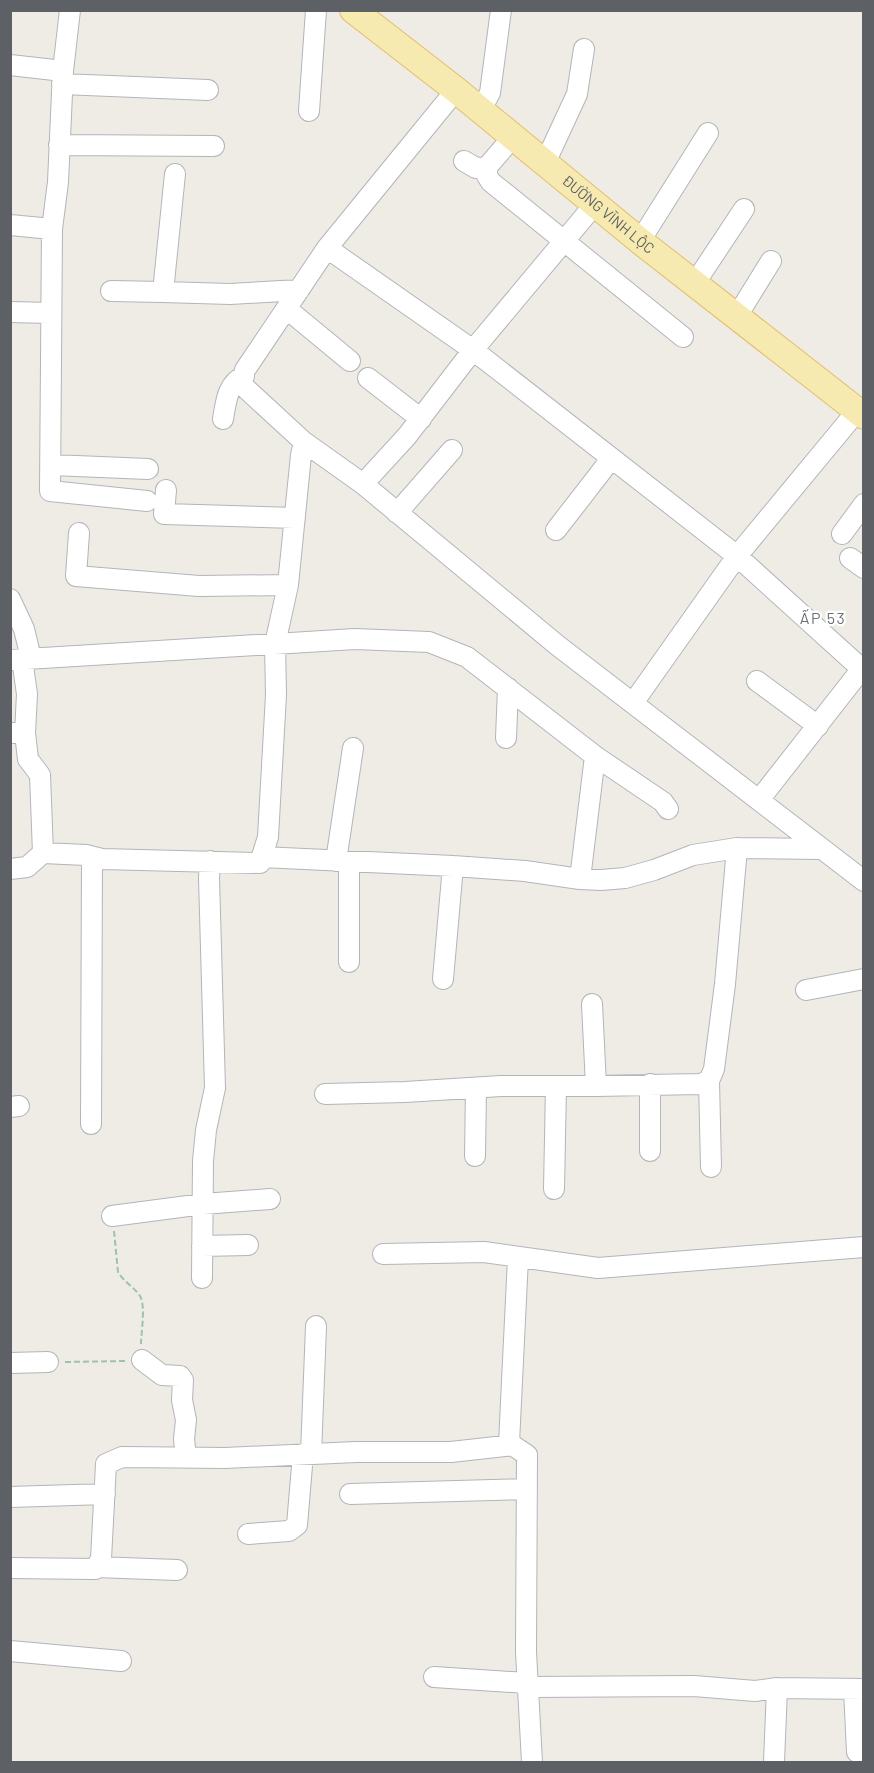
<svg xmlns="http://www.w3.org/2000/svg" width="874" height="1773" viewBox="0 0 874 1773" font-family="Barlow,sans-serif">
<rect width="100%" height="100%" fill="#eeece5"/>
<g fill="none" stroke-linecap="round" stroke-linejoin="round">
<g stroke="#b2b5b9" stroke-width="22">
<path id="minor" d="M70,10l-7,61 -5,111 -6,47 -2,262 97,10
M10,65l53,6
M62,84l146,6
M456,90l-129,158 -82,122 -4,14 63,58 59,42 194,161 307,236
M309,111l7,-101
M480,111l10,-18 11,-83
M59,145l155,1
M464,161l12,7 11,-1 25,-29
M545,163l32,-69 7,-45
M487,167v9l4,6 192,155
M175,174l-12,118 67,2 69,-4
M10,225l42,4
M640,241l68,-108
M327,248l146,102 264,206 127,115
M695,283l49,-74
M111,291l52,1
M287,309l63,52
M10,312l40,1
M737,316l34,-55
M368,378l53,41
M223,419c3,-17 4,-35 21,-43
M52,465l96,4
M363,484l44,-48 66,-86 122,-146
M166,490l-2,24 131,4
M397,513l55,-63
M556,530l55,-71
M79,533l-3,43 123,10 89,-1
M842,534l22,-30
M850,558l14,10
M10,599l14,30 7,29
M10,660l345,-21 74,3 38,15 128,99 68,46 5,7
M757,681l61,45
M633,703l104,-147 120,-145
M10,733h15l2,-39 -5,-35
M506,738l2,-50
M759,800l105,-134
M43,853l43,2 16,4 158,4 8,-26 8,-142 -1,-51 13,-59 13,-130 3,-13
M262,857l191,9 72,5 55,8 21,1 24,-2 29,-8 39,-15 44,-7 85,1
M336,861l17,-113
M10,869l17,-2 16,-14 -3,-78 -12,-16 -3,-26
M580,879l15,-123
M349,962v-100
M443,979l10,-113
M806,990l58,-11
M592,1004l4,82
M650,1084v67
M325,1094l80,-2 96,-6h95l104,-2 9,-3
M10,1107l9,-1
M91,1124l1,-266
M475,1156l1,-68
M711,1167l-2,-86 5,-12 11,-85 12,-136
M554,1189l2,-103
M112,1216l91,-12 67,-5
M202,1246l46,-1
M383,1254l101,-2 114,16 266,-21
M518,1258l-9,185 18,12 -1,197 6,110
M202,1278l1,-117 3,-31 9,-42 -6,-210 1,-17
M142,1360l20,15 18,1 3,4 -1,20 4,20 -2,19 2,19
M10,1363l38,-1
M311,1454l5,-128
M350,1494l177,-5
M10,1497l95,-3
M248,1534l41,-3 8,-6 6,-71
M96,1567l81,3
M10,1568l85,1 6,-10 5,-95 16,-7 103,1 131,-6h95l62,-7
M10,1651l111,10
M434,1677l93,6
M528,1687l166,-1 61,5 22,-3 87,1
M854,1689l3,63
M774,1762l3,-74"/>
</g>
<g stroke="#e3be69" stroke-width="28">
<g id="major">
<path id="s1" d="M353,10l103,80 184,151 224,175"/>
</g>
</g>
<path stroke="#9ec3a8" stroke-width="2" stroke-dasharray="6 3" stroke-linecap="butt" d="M114,1231l4,41c5,9 16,15 22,24 6,10 1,37 1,48
M65,1362l60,-1"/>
<use href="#minor" stroke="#fff" stroke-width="20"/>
<use href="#major" stroke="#f6eab1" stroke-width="26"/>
</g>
<g text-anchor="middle" stroke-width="4.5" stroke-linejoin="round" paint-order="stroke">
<g font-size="15" fill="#5d6064" stroke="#fff">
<text dy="5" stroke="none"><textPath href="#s1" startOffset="327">ĐƯỜNG VĨNH LỘC</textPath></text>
</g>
<g font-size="16" letter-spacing="1.5" fill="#6e7276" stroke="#fff">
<text x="823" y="624">ẤP 53</text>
</g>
</g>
<rect width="874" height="1773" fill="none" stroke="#5d6064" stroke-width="24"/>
</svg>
